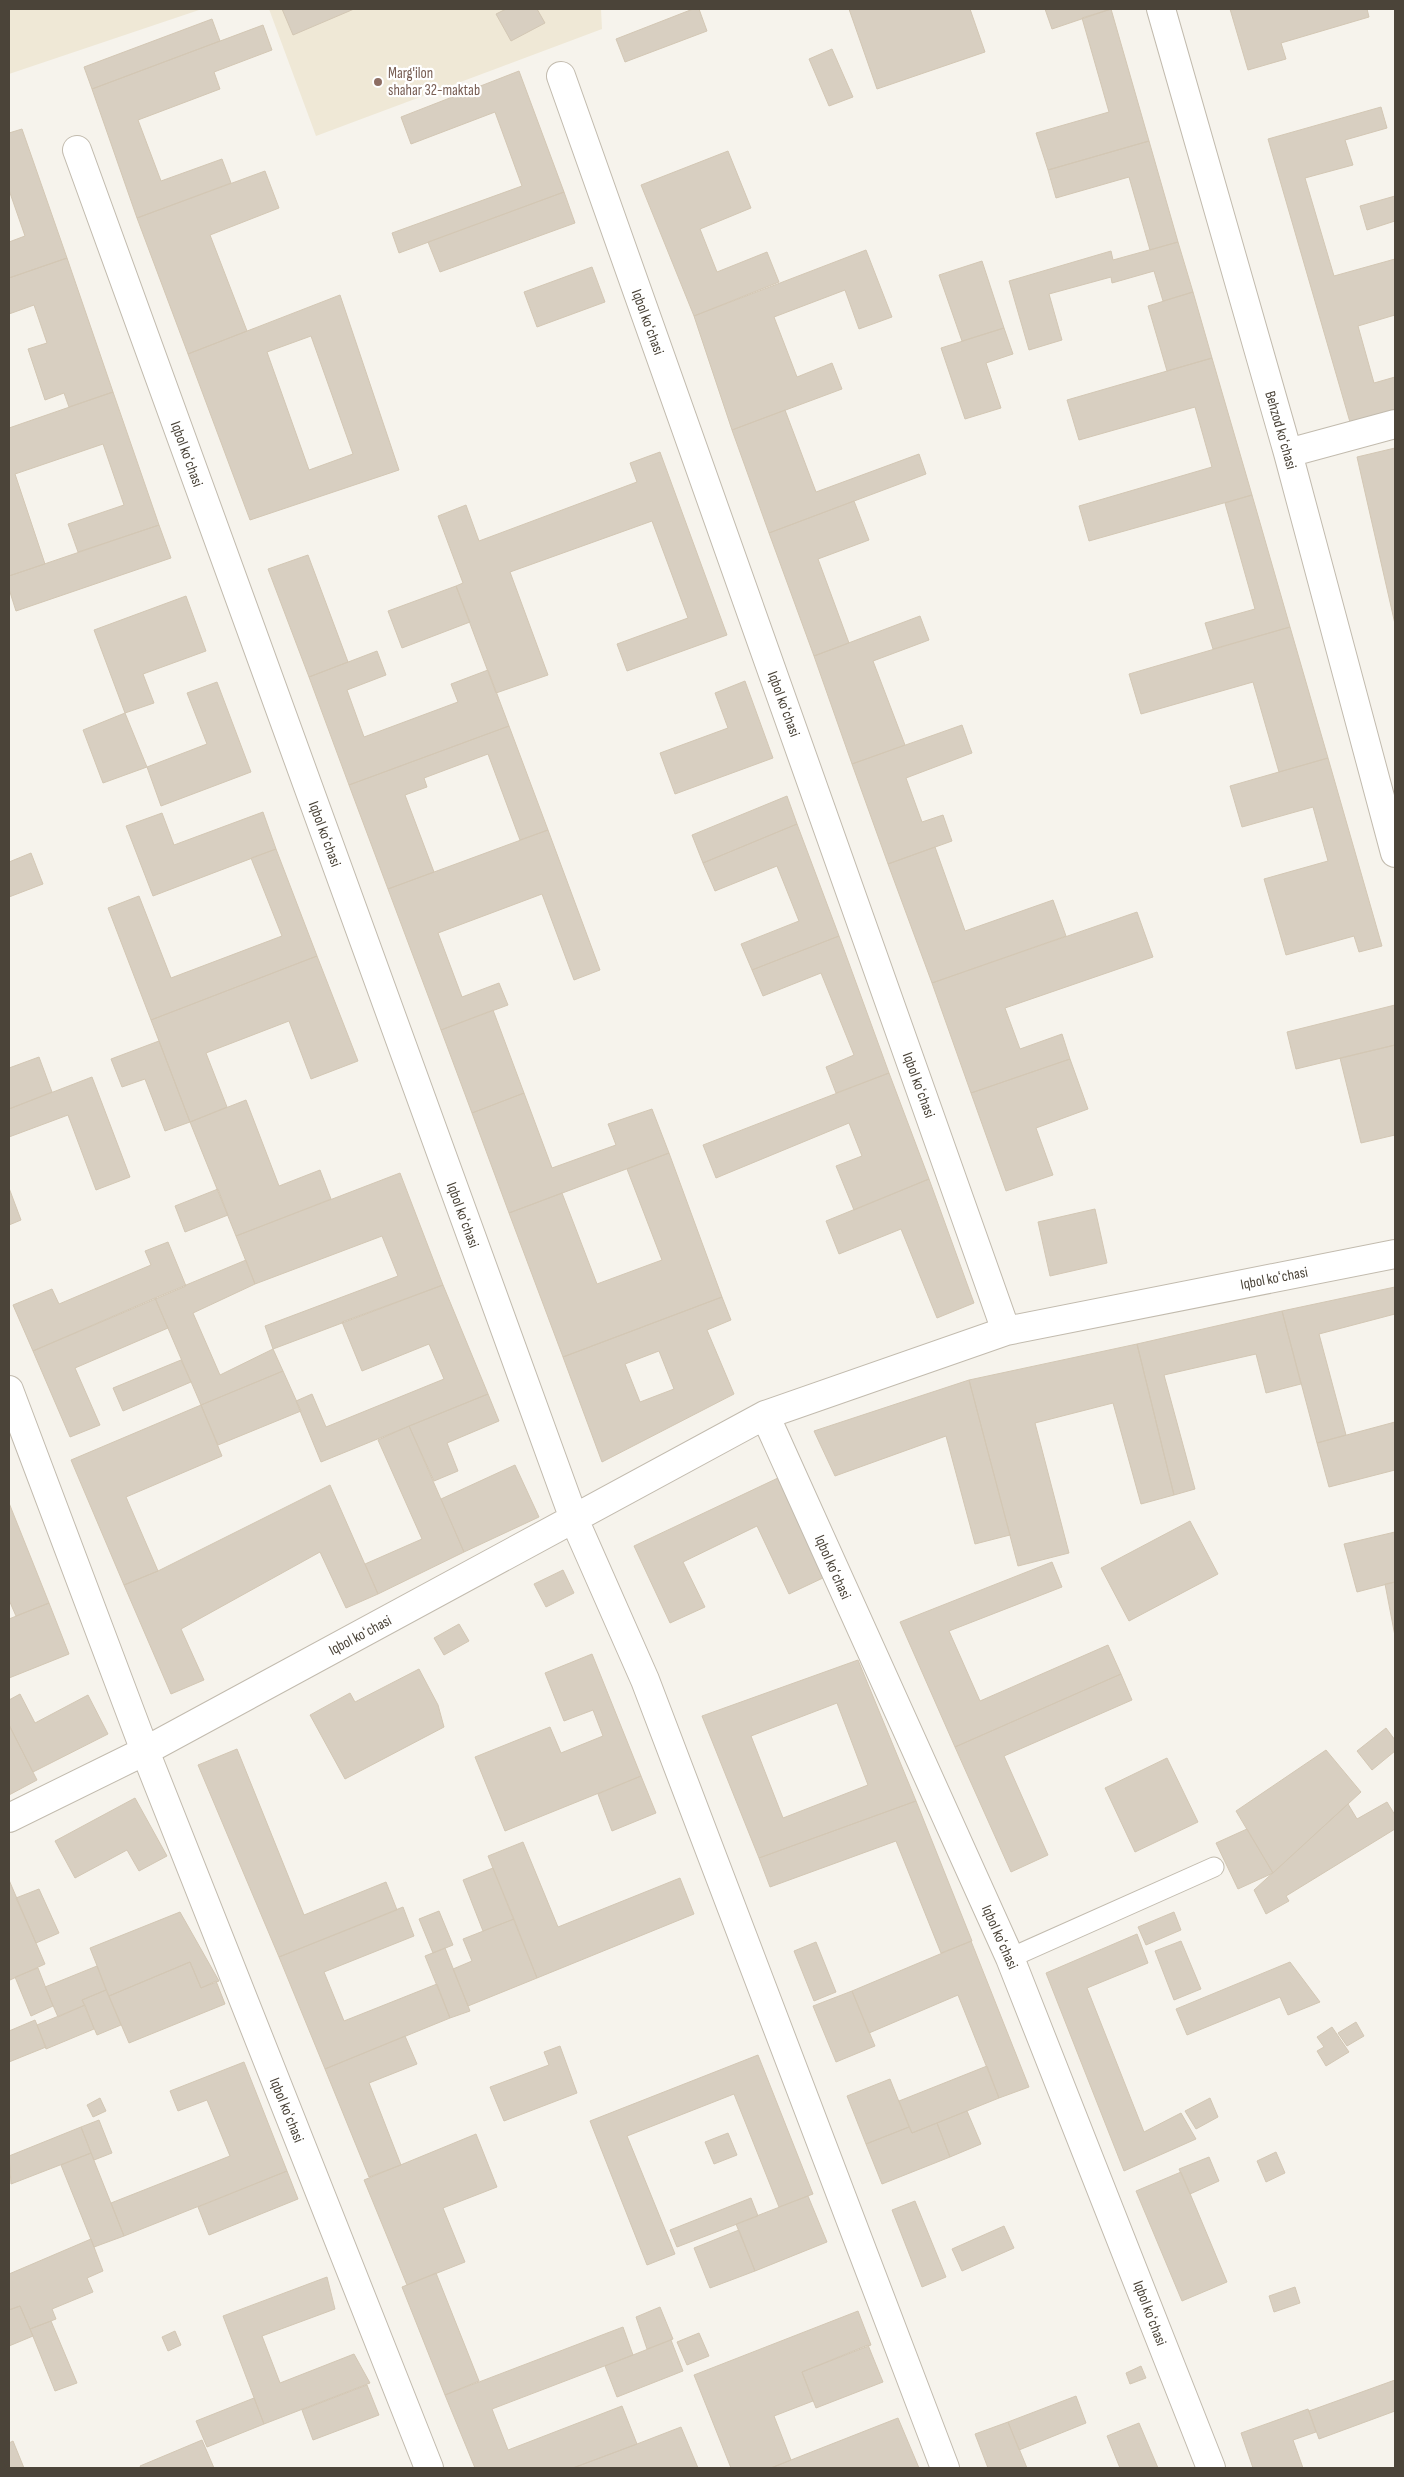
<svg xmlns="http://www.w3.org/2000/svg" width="1404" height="2477" viewBox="0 0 1404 2477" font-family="'Sofia Sans Condensed',sans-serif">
<rect width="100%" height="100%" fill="#f6f3ec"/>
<path fill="#efe8d6" d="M9,9h193l-193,65z
M269,9h332l1,20 -286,107z"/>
<path fill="#d8cfc1" stroke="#d3c7b4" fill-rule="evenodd" d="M282,9h72l-61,26z
M506,9h31l8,14 -34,18 -15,-27z
M693,9h6l8,22 -82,31 -9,-23z
M849,9h121l15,43 -108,37z
M1045,9h66l-59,20z
M1111,9l38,132 -101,29 -12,-37 73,-21 -27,-94z
M1230,9h137l2,8 -88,26 5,16 -38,11z
M212,19l8,22 -128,48 -8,-22z
M263,25l9,25 -58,22 6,17 -82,31 23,61 61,-22 9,24 -94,35 -45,-129z
M832,49l21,48 -24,9 -20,-47z
M519,71l45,121 -165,61 -7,-20 130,-47 -27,-74 -84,32 -10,-27z
M1381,107l6,21 -42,12 8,25 -48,13 29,98 61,-17v56l-37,11 16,57 21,-6v32l-45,13 -82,-283z
M22,129l45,129 -58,20v-36l16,-6 -16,-46v-57z
M1149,141l29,101 -28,8 -21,-73 -73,21 -8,-28z
M728,151l23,57 -51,21 17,43 50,-20 12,30 -85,34 -53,-131z
M265,171l14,37 -69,27 37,96 -59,23 -51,-136z
M564,192l11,31 -135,49 -12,-30z
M1395,196v25l-28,9 -7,-24z
M1178,242l15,50 -30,9 -9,-30 -42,12 -1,-6 -62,17 13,46 -33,10 -20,-69 102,-30 2,9z
M866,250l26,67 -33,12 -14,-39 -71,27 23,60 35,-14 10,26 -110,41 -38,-114z
M67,258l46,134 -44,15 -5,-14 -19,7 -17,-51 19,-6 -13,-38 -25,9v-36z
M982,261l22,67 -42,13 -23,-66z
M592,267l13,35 -68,25 -13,-35z
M1193,292l19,66 -45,13 -19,-65z
M340,295l59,175 -149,50 -62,-166zM311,336l42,118 -44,16 -42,-118z
M1004,328l9,26 -27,9 15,45 -36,11 -24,-71z
M1212,358l40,137 -163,46 -10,-35 133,-39 -17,-60 -116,33 -12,-40z
M113,392l46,133 -81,27 -10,-28 56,-19 -21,-61 -88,30 30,90 -36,12v-148z
M785,410l31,82 103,-38 7,20 -157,59 -37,-103z
M1395,448v176l-38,-167z
M660,452l67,183 -100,36 -10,-27 71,-26 -36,-97 -142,51 38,103 -52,18 -40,-107 7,-3 -25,-67 28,-11 13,36 158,-59 -7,-19z
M1252,495l38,132 -77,22 -8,-26 50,-14 -30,-106z
M854,501l15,39 -51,19 31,84 -35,13 -45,-123z
M159,525l12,33 -155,53 -7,-22v-13z
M308,555l40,107 -39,15 -41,-108z
M456,586l14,36 -68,26 -14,-37z
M186,596l20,55 -63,23 11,29 -29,10 -31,-83z
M920,616l9,24 -56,21 32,84 -53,19 -38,-108z
M1290,627l38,131 -49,14 -26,-90 -112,32 -12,-40z
M377,651l9,24 -39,15 17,47 94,-35 -7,-18 37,-14 21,56 -160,59 -40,-108z
M745,681l28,77 -98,36 -15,-41 68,-25 -13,-35z
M217,682l34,90 -90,34 -14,-39 60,-23 -20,-51z
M125,713l22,54 -44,16 -20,-53z
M962,725l10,28 -66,25 16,44 21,-7 9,26 -64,23 -36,-100z
M509,726l39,104 -28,10 -32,-86 -64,24 3,9 -22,8 29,77 -46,17 -39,-104z
M1328,758l54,188 -23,6 -5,-16 -68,19 -22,-76 64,-18 -15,-54 -71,20 -12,-41z
M787,796l10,28 -94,39 -11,-28z
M263,812l13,37 -123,47 -27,-70 36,-13 12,32z
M797,824l42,112 -87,34 -11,-26 58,-23 -22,-55 -62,25 -12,-28z
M548,830l52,140 -26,10 -32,-86 -104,39 24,64 37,-14 9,22 -67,25 -53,-141z
M935,847l30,84 88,-31 13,36 -134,47 -44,-119z
M276,849l41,107 -166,64 -43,-112 31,-12 32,82 111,-42 -31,-78z
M31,853l12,31 -34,13v-35z
M1137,912l16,45 -148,51 15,41 42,-15 8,25 -99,34 -39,-110z
M839,936l50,137 -53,20 -10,-26 28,-12 -33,-82 -58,23 -11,-26z
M317,956l41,105 -47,18 -22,-58 -83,32 21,54 -37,15 -39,-102z
M1395,1005v40l-99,24 -9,-37z
M493,1010l31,83 -52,20 -31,-83z
M159,1041l31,81 -25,9 -20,-52 -23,8 -11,-28z
M1395,1045v90l-34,8 -21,-85z
M39,1057l13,35 -43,17v-41z
M1070,1059l18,50 -52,19 17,47 -47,16 -35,-98z
M889,1073l40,106 -75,31 -18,-44 26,-10 -13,-33 -133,55 -13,-33z
M92,1077l38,100 -34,13 -28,-75 -59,22v-28z
M524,1093l28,75 64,-23 -8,-21 44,-15 17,44 -160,60 -37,-100z
M246,1100l33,86 41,-16 11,29 -95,37 -46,-114z
M669,1153l53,144 -159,60 -54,-144 53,-20 35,91 65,-24 -35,-91z
M400,1173l43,112 -170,64 -8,-23 133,-50 -16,-40 -127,48 -19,-48z
M929,1179l45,124 -37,15 -36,-89 -62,25 -13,-33z
M9,1188l12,32 -12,5z
M218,1189l10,26 -43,17 -10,-26z
M1095,1209l12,54 -57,13 -12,-54z
M168,1242l18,44 -153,65 -20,-46 39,-16 7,15 92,-39 -6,-14z
M246,1260l9,24 -62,29 27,62 53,-26 10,22 -82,34 -46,-107z
M443,1285l45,109 -167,68 -25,-61 16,-7 14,33 118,-48 -15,-35 -67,27 -20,-49z
M1395,1287v27l-76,20 27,101 -29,8 -35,-132z
M722,1297l9,23 -24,10 27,64 -132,68 -39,-105zM659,1351l15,38 -34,13 -15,-38z
M155,1298l13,30 -93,40 25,57 -30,12 -37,-86z
M1282,1311l19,73 -35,9 -10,-39 -92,21 31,114 -21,6 -37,-151z
M1137,1344l37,151 -33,9 -28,-101 -78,20 34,130 -51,13 -49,-186z
M181,1360l10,22 -68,29 -10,-23z
M283,1371l18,40 -83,34 -17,-40z
M969,1380l41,155 -35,9 -29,-108 -111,40 -21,-45z
M488,1394l11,27 -52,22 11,28 -24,10 -25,-55z
M201,1405l21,51 -96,41 32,74 -34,14 -53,-125z
M1395,1422v48l-66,17 -12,-44z
M409,1426l55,126 -86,42 -13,-30 57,-25 -44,-99z
M515,1465l24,52 -75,35 -23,-53z
M778,1478l47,99 -36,17 -32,-68 -74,36 22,45 -35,16 -36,-77z
M330,1485l48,109 -32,14 -26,-56 -139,77 23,51 -33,14 -47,-109 34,-14z
M9,1503l40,100 -33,13 -7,-16z
M1190,1521l28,53 -89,47 -28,-53z
M1395,1532v50l-38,10 -13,-48z
M1052,1562l10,25 -113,44 31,70 128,-56 13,29 -166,73 -55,-125z
M563,1570l11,23 -28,14 -12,-23z
M1395,1582v54l-10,-52z
M49,1603l20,51 -60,24v-59z
M459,1624l10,17 -25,14 -10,-17z
M592,1654l49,122 -136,55 -30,-74 75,-30 11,26 42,-17 -10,-26 -29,11 -19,-48z
M858,1660l58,141 -157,57 -57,-142zM837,1703l31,82 -85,33 -32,-82z
M419,1669l19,36 6,22 -99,52 -35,-64 40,-22 5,9z
M1121,1674l11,26 -128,56 44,99 -37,17 -56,-125z
M20,1694l15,29 53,-28 20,39 -75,38 -24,-47v-25z
M9,1725l28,55 -28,15z
M1386,1728l9,12v11l-23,19 -15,-19z
M237,1749l67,166 82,-33 11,28 -118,47 -81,-192z
M1326,1750l35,42 -88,81 -37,-62z
M1167,1758l31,64 -63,30 -30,-64z
M641,1776l15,37 -44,18 -14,-37z
M135,1798l32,58 -28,15 -12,-21 -52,28 -20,-37z
M916,1801l56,140 -31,12 -45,-112 -126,46 -11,-29z
M1387,1802l8,13v14l-109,67 3,5 -23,13 -12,-24 94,-86 9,15z
M1247,1829l26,44 -35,16 -22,-46z
M523,1842l35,85 122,-49 14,36 -157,64 -49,-122z
M493,1868l21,51 -31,12 -20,-51z
M9,1880l36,84 -35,16 -1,-4z
M39,1889l20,44 -23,10 -20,-45z
M403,1907l11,29 -90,36 20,49 93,-37 13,34 -125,51 -46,-112z
M439,1911l14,34 -20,8 -14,-34z
M180,1912l39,69 -18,7 -11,-26 -81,34 -19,-48z
M1174,1912l7,18 -35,15 -8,-18z
M514,1919l23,59 -69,28 -15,-37 19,-8 -9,-22z
M1137,1934l11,29 -61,25 57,144 37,-19 15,26 -72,32 -78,-198z
M971,1941l58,146 -30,11 -41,-103 -89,38 -17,-42z
M1181,1941l20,48 -27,11 -19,-49z
M816,1942l20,50 -22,9 -20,-50z
M445,1948l25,63 -20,7 -25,-62z
M190,1962l11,26 15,-7 9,23 -96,39 -20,-47z
M1290,1962l30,40 -32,13 -8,-18 -93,38 -11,-26z
M97,1966l9,24 -24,10 3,5 -27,12 -13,-30z
M38,1968l15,38 -22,10 -16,-39z
M106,1990l15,35 -24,10 -15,-35z
M852,1991l23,55 -39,16 -23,-56z
M85,2005l9,24 -48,20 -9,-24z
M35,2020l11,27 -37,15v-31z
M1356,2022l8,14 -17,10 -9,-13z
M1332,2027l17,25 -23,14 -9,-15 7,-4 -7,-10z
M405,2036l12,28 -48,19 32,82 -32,12 -44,-108z
M560,2046l17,47 -73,28 -14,-34 59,-22 -5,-13z
M758,2055l55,139 -34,13 -45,-113 -107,42 48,118 -28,11 -57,-144z
M244,2062l43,109 -163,65 -13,-33 119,-47 -23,-56 -29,11 -8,-20z
M987,2066l12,32 -87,35 -13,-32z
M890,2079l19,48 -43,17 -19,-48z
M100,2098l6,13 -13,6 -6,-12z
M1210,2098l8,19 -22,12 -11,-18z
M967,2111l14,33 -31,13 -13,-34z
M99,2120l13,33 -18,7 -13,-33z
M937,2123l13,34 -68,27 -16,-40 43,-17 3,6z
M81,2127l10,26 -80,31 -2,-28z
M728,2133l9,22 -23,9 -9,-22z
M476,2134l21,53 -54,21 22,54 -58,23 -43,-105z
M1276,2152l9,21 -19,9 -9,-21z
M91,2153l33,83 -30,11 -33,-82z
M1209,2157l10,24 -29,13 -11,-25z
M287,2171l11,28 -89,36 -11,-28z
M1181,2172l46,110 -45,19 -46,-110z
M808,2196l19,46 -72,29 -19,-47z
M751,2198l7,18 -81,31 -7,-17z
M915,2201l31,76 -24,10 -30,-77z
M1004,2226l10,22 -52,23 -10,-22z
M739,2230l16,41 -45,17 -16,-40z
M91,2239l12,32 -16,7 6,14 -41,17 4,10 -26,10 -10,-23 -11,4v-36z
M436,2273l43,108 -34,14 -43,-108z
M327,2277l8,32 -73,27 18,47 74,-29 16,29 -106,41 -41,-108z
M1295,2287l5,16 -26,9 -5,-16z
M20,2306l13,30 -24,10v-36z
M660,2307l13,32 -26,10 -11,-32z
M858,2311l13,34 -69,27 11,29 -39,15 17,44 -20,8h-40l-37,-93z
M51,2321l26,62 -22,8 -25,-62z
M623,2327l10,28 -141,54 16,41 114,-44 15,38 -64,24h-98l-30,-73z
M175,2331l6,14 -13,6 -6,-14z
M699,2333l10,23 -22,9 -10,-23z
M671,2340l12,31 -66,26 -12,-31z
M868,2345l15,37 -67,26 -14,-36z
M1141,2366l5,12 -16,6 -4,-11z
M1395,2380v31l-76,28 -10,-28z
M367,2385l12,30 -66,25 -11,-30z
M1076,2396l10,27 -67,27 -11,-28z
M254,2398l10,26 -57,23 -11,-26z
M1308,2409l8,23 -23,8 10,28h-50l-12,-35z
M898,2418l21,50h-148l20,-8z
M1008,2422l19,46h-39l-13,-34z
M1139,2423l19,45h-38l-13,-32z
M681,2427l17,41h-125l64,-24z
M202,2440l12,28h-73l-1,-2z
M13,2441l11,27h-15v-25z"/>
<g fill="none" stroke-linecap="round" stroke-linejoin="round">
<g stroke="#c2bbae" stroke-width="21">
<path id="service" d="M1010,1958l204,-91"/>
</g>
<g stroke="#c2bbae" stroke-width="30">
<path id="minor" d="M1161,9l127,444 107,400
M561,76l445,1255
M77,150l497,1369 71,161 300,788
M1288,453l107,-29
M9,1390l136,361 284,717
M765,1415l245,543 201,510
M9,1818l136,-67 620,-336 241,-84 389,-77"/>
</g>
<use href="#service" stroke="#fff" stroke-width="19"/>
<use href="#minor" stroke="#fff" stroke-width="28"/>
</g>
<circle fill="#8d6e63" stroke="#fff" stroke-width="2" cx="378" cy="82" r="5"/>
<g text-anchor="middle" stroke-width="4.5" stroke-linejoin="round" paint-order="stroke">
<g font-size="15" fill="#785e54" stroke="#fff" text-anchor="start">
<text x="388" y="78">Marg'ilon<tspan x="388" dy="17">shahar 32-maktab</tspan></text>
</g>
<g font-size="15" fill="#4b4439" stroke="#fff">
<text transform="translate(648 322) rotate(70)" y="5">Iqbol koʻchasi</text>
<text transform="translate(1281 430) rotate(74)" y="5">Behzod koʻchasi</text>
<text transform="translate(187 454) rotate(70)" y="5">Iqbol koʻchasi</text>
<text transform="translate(784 704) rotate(70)" y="5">Iqbol koʻchasi</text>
<text transform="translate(325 834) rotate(70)" y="5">Iqbol koʻchasi</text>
<text transform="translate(919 1085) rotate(70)" y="5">Iqbol koʻchasi</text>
<text transform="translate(463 1215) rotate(70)" y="5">Iqbol koʻchasi</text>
<text transform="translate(1274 1278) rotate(-11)" y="5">Iqbol koʻchasi</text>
<text transform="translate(833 1567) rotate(66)" y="5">Iqbol koʻchasi</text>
<text transform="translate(360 1635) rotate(-28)" y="5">Iqbol koʻchasi</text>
<text transform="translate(1000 1937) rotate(66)" y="5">Iqbol koʻchasi</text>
<text transform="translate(287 2110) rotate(68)" y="5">Iqbol koʻchasi</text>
<text transform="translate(1150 2313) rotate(69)" y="5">Iqbol koʻchasi</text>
</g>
</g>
<rect width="1404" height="2477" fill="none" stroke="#4b4439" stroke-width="20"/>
</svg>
